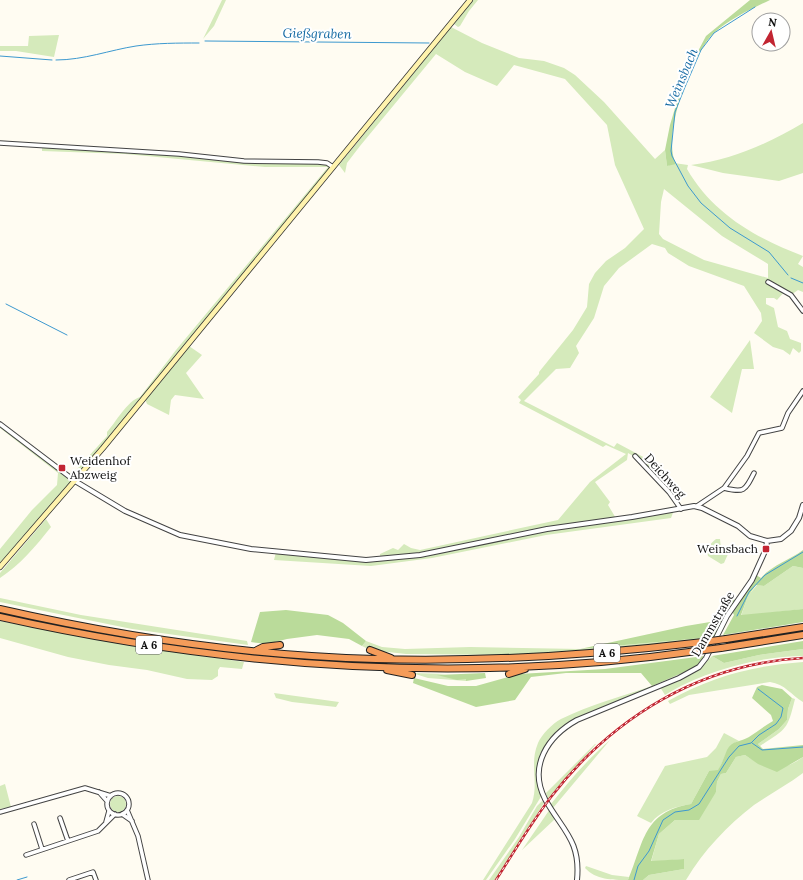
<svg xmlns="http://www.w3.org/2000/svg" width="803" height="880" viewBox="0 0 803 880" font-family="Lora,serif">
<rect width="100%" height="100%" fill="#fffcf2"/>
<path fill="#d5eabb" fill-rule="evenodd" d="M222,0h4l-12,26 -11,13z
M473,0h5l-9,11 -9,15 -2,1 -4,-3z
M451,27l31,16 37,15 25,3 20,7 11,7 29,27 51,57 10,-9 2,16 7,-3 14,2 -1,4c26,45 69,69 116,87l-5,8 5,3v25l-5,-2 -7,5 -6,-4 -8,9 -3,-2h-8v6l8,4 4,19 9,4 3,8 11,4v8l-2,2 -6,-5 -3,7 -7,-5 -10,-3 -19,-14 8,-12 -1,-8 -17,-27 -55,-20 -21,-13 -3,-5 -13,-4 -33,24 -15,18 -10,32 -18,28 3,7 -9,15 -14,1 -32,32 90,46 3,-4 30,16 9,15 5,-4 1,2 -7,6 -20,-21 -7,-4 -1,7 -32,22 15,20 -2,3 9,15 57,-10 -3,8 -125,17 -114,23 -61,8 -97,-6 2,-8 104,7v-5l13,-6 5,2 6,-6 7,4 9,2 138,-30 32,-38 36,-28 -20,-9 -3,2 -84,-44 2,-3 -3,-3 21,-23v-2l34,-42 14,-23 2,-23 6,-11 11,-12 19,-13 19,-19 -29,-64 -8,-40 -42,-46 -51,-14 -17,21 -32,-14 -29,-18 -76,92 -13,17 -2,10 -6,-8zM664,189l58,47 46,28v14l-64,-18 -41,-21 -4,-5 2,-32z
M59,35l-5,22 -38,-6h-16v-5h28l1,-10z
M803,123v50l-24,8 -56,-8 -32,-8c41,-5 78,-22 112,-42z
M42,146l68,3 134,12 83,2 6,4 -230,281 -103,116v-15l32,-39 25,-25 1,-12 -58,-45v-4l70,53 37,-41v-4c9,-10 20,-31 33,-35l36,-47 152,-183h-63l-140,-13 -83,-3z
M750,340l4,29h-12l-10,44 -22,-16z
M189,346l13,9 -16,18 18,26 -29,-4 -4,5 -2,15 -22,-11 -2,-5z
M46,519l5,8c-15,19 -31,38 -51,51v-5z
M716,539h4l1,10 7,5 -4,9 -3,1 -13,-8c-2,-8 2,-12 8,-17z
M793,566l10,2v41l-62,7 7,-20 9,-11 7,1z
M0,598l81,17 166,26 1,4 -116,-16 -132,-27z
M0,621l110,21 134,20 -2,7 -22,-2 -2,3v6l-6,4 -25,-1 -40,-9 -38,-5 -41,-8 -68,-19z
M714,637l-15,3 -121,12 -62,3 -110,-1 -36,-4 -8,-4 4,-5 16,6 23,2 65,-2 111,2z
M803,649v7c-44,0 -101,16 -138,39l-5,-8c22,-6 38,-14 52,-31l12,7 35,-8z
M803,662v40c-12,-7 -18,-18 -33,-20l-81,13 -19,9 -2,-3c45,-25 84,-35 135,-39z
M412,673l33,1 -7,1 28,4v2l-38,-3z
M652,686l1,1 -75,30 -15,9 -14,13 -9,19 2,37 -27,44 -29,41h-3l49,-77c7,-21 -3,-39 6,-60 4,-9 14,-19 23,-24 29,-14 61,-23 91,-33z
M274,693l65,9 -3,5 -44,-5 -16,-4z
M792,698l3,1c-8,32 -8,29 -35,47l-2,-2 21,-15 8,-9 1,-11z
M724,733l15,8c-12,3 -15,20 -21,30h-9l-18,33c-14,2 -31,7 -40,19l-14,-7 28,-50 42,-9 9,-9z
M610,740l-57,68 -2,-4c18,-23 37,-45 59,-64z
M595,744h1l-48,55 -2,-6z
M745,755c22,15 36,18 58,2v16c-16,12 -33,21 -49,32 -27,21 -50,45 -68,75h-43l6,-5 35,-6 -1,-10 -32,3 8,-28 16,-14 41,-28 1,-10 4,-8 5,-1 10,-16z
M5,784l6,23 -11,2v-23z
M110 804a8 8 0 1 1 16 0a8 8 0 1 1-16 0Z
M542,801l2,2 -49,77h-6l30,-43 18,-31z
M550,809c16,25 27,40 26,71 -2,-4 -1,-12 -1,-18 -1,-14 -11,-33 -20,-43l-33,31z
M586,866l26,9 17,2 -1,3c-16,0 -32,0 -43,-12z"/>
<path fill="#badb9a" d="M750,0h20c-19,9 -40,19 -56,33 -22,20 -53,103 -38,131l-9,2 -2,-16 5,-25 14,-47 22,-42z
M803,550v18l-10,-2 -29,20 -8,-1 -8,11 -7,19 62,-6v13l-80,13 11,-20 -2,-4 24,-36 5,3c11,-13 29,-18 42,-28z
M731,597h4l-1,5 -20,35 -134,12 106,-23 30,-5 6,-5z
M286,610l42,5 15,8 23,18 -4,5 -13,-7 -32,-4 -30,4 -20,5 -16,-2 9,-30z
M803,641v8l-44,6 -35,8 -12,-7z
M704,656l-8,11 -44,19 -11,-13h-75l-35,4 -16,23 -39,7 -63,-24 1,-5 34,8h28l43,-12 86,-5z
M485,673l1,5 -20,3v-2l-9,1 -20,-5z
M762,685l20,4 10,9 -4,11 -1,11 -8,9 -21,15 5,5 40,-4v12l-26,15 -19,-8 -13,-9 -9,2 -10,16 -5,1 -4,8 -1,10 -17,28h-24l-16,14 -8,27 33,-2v10l-35,6 -6,5h-15c16,-38 15,-68 63,-76l18,-33 9,-1c4,-6 6,-13 9,-20 5,-10 14,-8 22,-13 8,-5 15,-11 24,-16l-2,-6 -19,-17 5,-11z"/>
<g fill="none" stroke-linecap="round" stroke-linejoin="round">
<path stroke="#3d99cf" stroke-width="1" d="M755,7l-41,26 -13,17 -16,37 -10,25 -4,39 1,5 16,30 13,17 29,25 39,24 19,23
M205,41l224,2
M0,56l52,4
M56,60c28,0 54,-10 80,-14 21,-3 42,-3 63,-3
M791,278l12,5
M6,304l61,31
M737,616l12,-24 16,-17 38,-23
M752,743l10,7 41,-3
M17,880l10,-3
M634,880l4,-14 11,-15 14,-31 12,-8 14,-2 10,-6 30,-47 10,-11 12,-3 8,-8 17,-11 5,-7 2,-9 -25,-19"/>
<g stroke="#434343" stroke-width="5.5">
<path id="minor" d="M0,143l179,11 65,7 74,1 9,1 6,4
M768,282l23,13 12,16
M0,424l75,57
M635,456l34,36 12,17
M724,488c20,5 21,3 30,-15
M697,506l27,-18 23,-32 12,-23 23,-5 6,-15 15,-22
M99,792l8,9
M107 804a11 11 0 1 1 22 0a11 11 0 1 1-22 0Z
M127,810l11,26 10,44
M0,812l85,-24 26,8
M122,814l10,7
M60,818l8,23
M106,822l3,-11
M34,824l8,25
M26,855l72,-24 17,-17
M69,880l24,-8 3,8"/>
</g>
<g stroke="#434343" stroke-width="6">
<path id="tertiary" d="M75,481l50,30 55,24 71,14 115,11 54,-5 127,-26 85,-12 62,-11 8,2 36,18 12,10 17,5 14,-2 10,-8 8,-13 4,-13
M577,880c4,-40 -15,-50 -32,-81 -17,-33 3,-63 32,-79l102,-42 20,-11 7,-9 21,-42 25,-36 14,-31 1,-8"/>
</g>
<g stroke="#323232" stroke-width="6">
<path id="secondary" d="M0,567l103,-119 367,-448"/>
</g>
<g stroke="#212121" stroke-width="8">
<path id="motorway" d="M0,609c123,28 250,47 376,50 110,3 218,-4 327,-17
M0,617c228,51 465,67 697,34
M726,639l77,-12
M721,648l82,-13
M257,650l6,-3 17,-2
M370,650l21,8
M387,670l25,5
M509,674l16,-5"/>
</g>
<use href="#minor" stroke="#fff" stroke-width="3.5"/>
<use href="#tertiary" stroke="#fff" stroke-width="4"/>
<use href="#secondary" stroke="#fff3ad" stroke-width="4.5"/>
<use href="#motorway" stroke="#f59c5a" stroke-width="6"/>
<g stroke="#c22532" stroke-width="2.5">
<path id="rail" d="M496,880c18,-28 35,-57 55,-83 63,-81 150,-133 252,-139"/>
</g>
<use href="#rail" stroke="#fff" stroke-width="1" stroke-dasharray="3" stroke-linecap="butt"/>
<g stroke="#212121" stroke-width="8" stroke-linecap="butt">
<path id="motorway-bridge" d="M703,642l23,-3
M697,651l24,-3"/>
</g>
<use href="#motorway-bridge" stroke="#f59c5a" stroke-width="6"/>
</g>
<g fill="#c22532" stroke="#fff" stroke-width="1.5">
<rect x="58" y="464" width="8" height="8" rx="2"/>
<rect x="762" y="545" width="8" height="8" rx="2"/>
</g>
<g text-anchor="middle" stroke-width="4" stroke-linejoin="round" paint-order="stroke">
<g fill="#fff" stroke="#585858" stroke-width="1">
<rect x="136" y="636" width="26" height="18" rx="3"/>
<rect x="594" y="644" width="26" height="18" rx="3"/>
</g>
<g font-size="11" font-weight="bold" fill="#101010">
<text x="149" y="649">A 6</text>
<text x="607" y="657">A 6</text>
</g>
<g font-size="12" fill="#101010" stroke="#fff" text-anchor="start">
<text x="70" y="465">Weidenhof<tspan x="70" dy="14">Abzweig</tspan></text>
<text x="758" y="553" text-anchor="end">Weinsbach</text>
</g>
<g font-size="12" fill="#101010" stroke="#fff">
<text transform="translate(665 476) rotate(48)" y="4">Deichweg</text>
<text transform="translate(713 624) rotate(-60)" y="4">Dammstraße</text>
</g>
<g font-size="13" font-style="italic" fill="#166ba4" stroke="#fff">
<text transform="translate(317 33) rotate(1)" y="5">Gießgraben</text>
<text transform="translate(681 78) rotate(-67)" y="5">Weinsbach</text>
</g>
</g>
<g transform="translate(771 32) rotate(8)"><circle r="19" fill="#ffffff" stroke="#9f9f9f"/>
<path d="M0-3L7 15L0 10L-7 15Z" fill="#c22532"/>
<text y="-6" font-size="11" font-weight="bold" text-anchor="middle" fill="#101010">N</text>
</g>
</svg>
